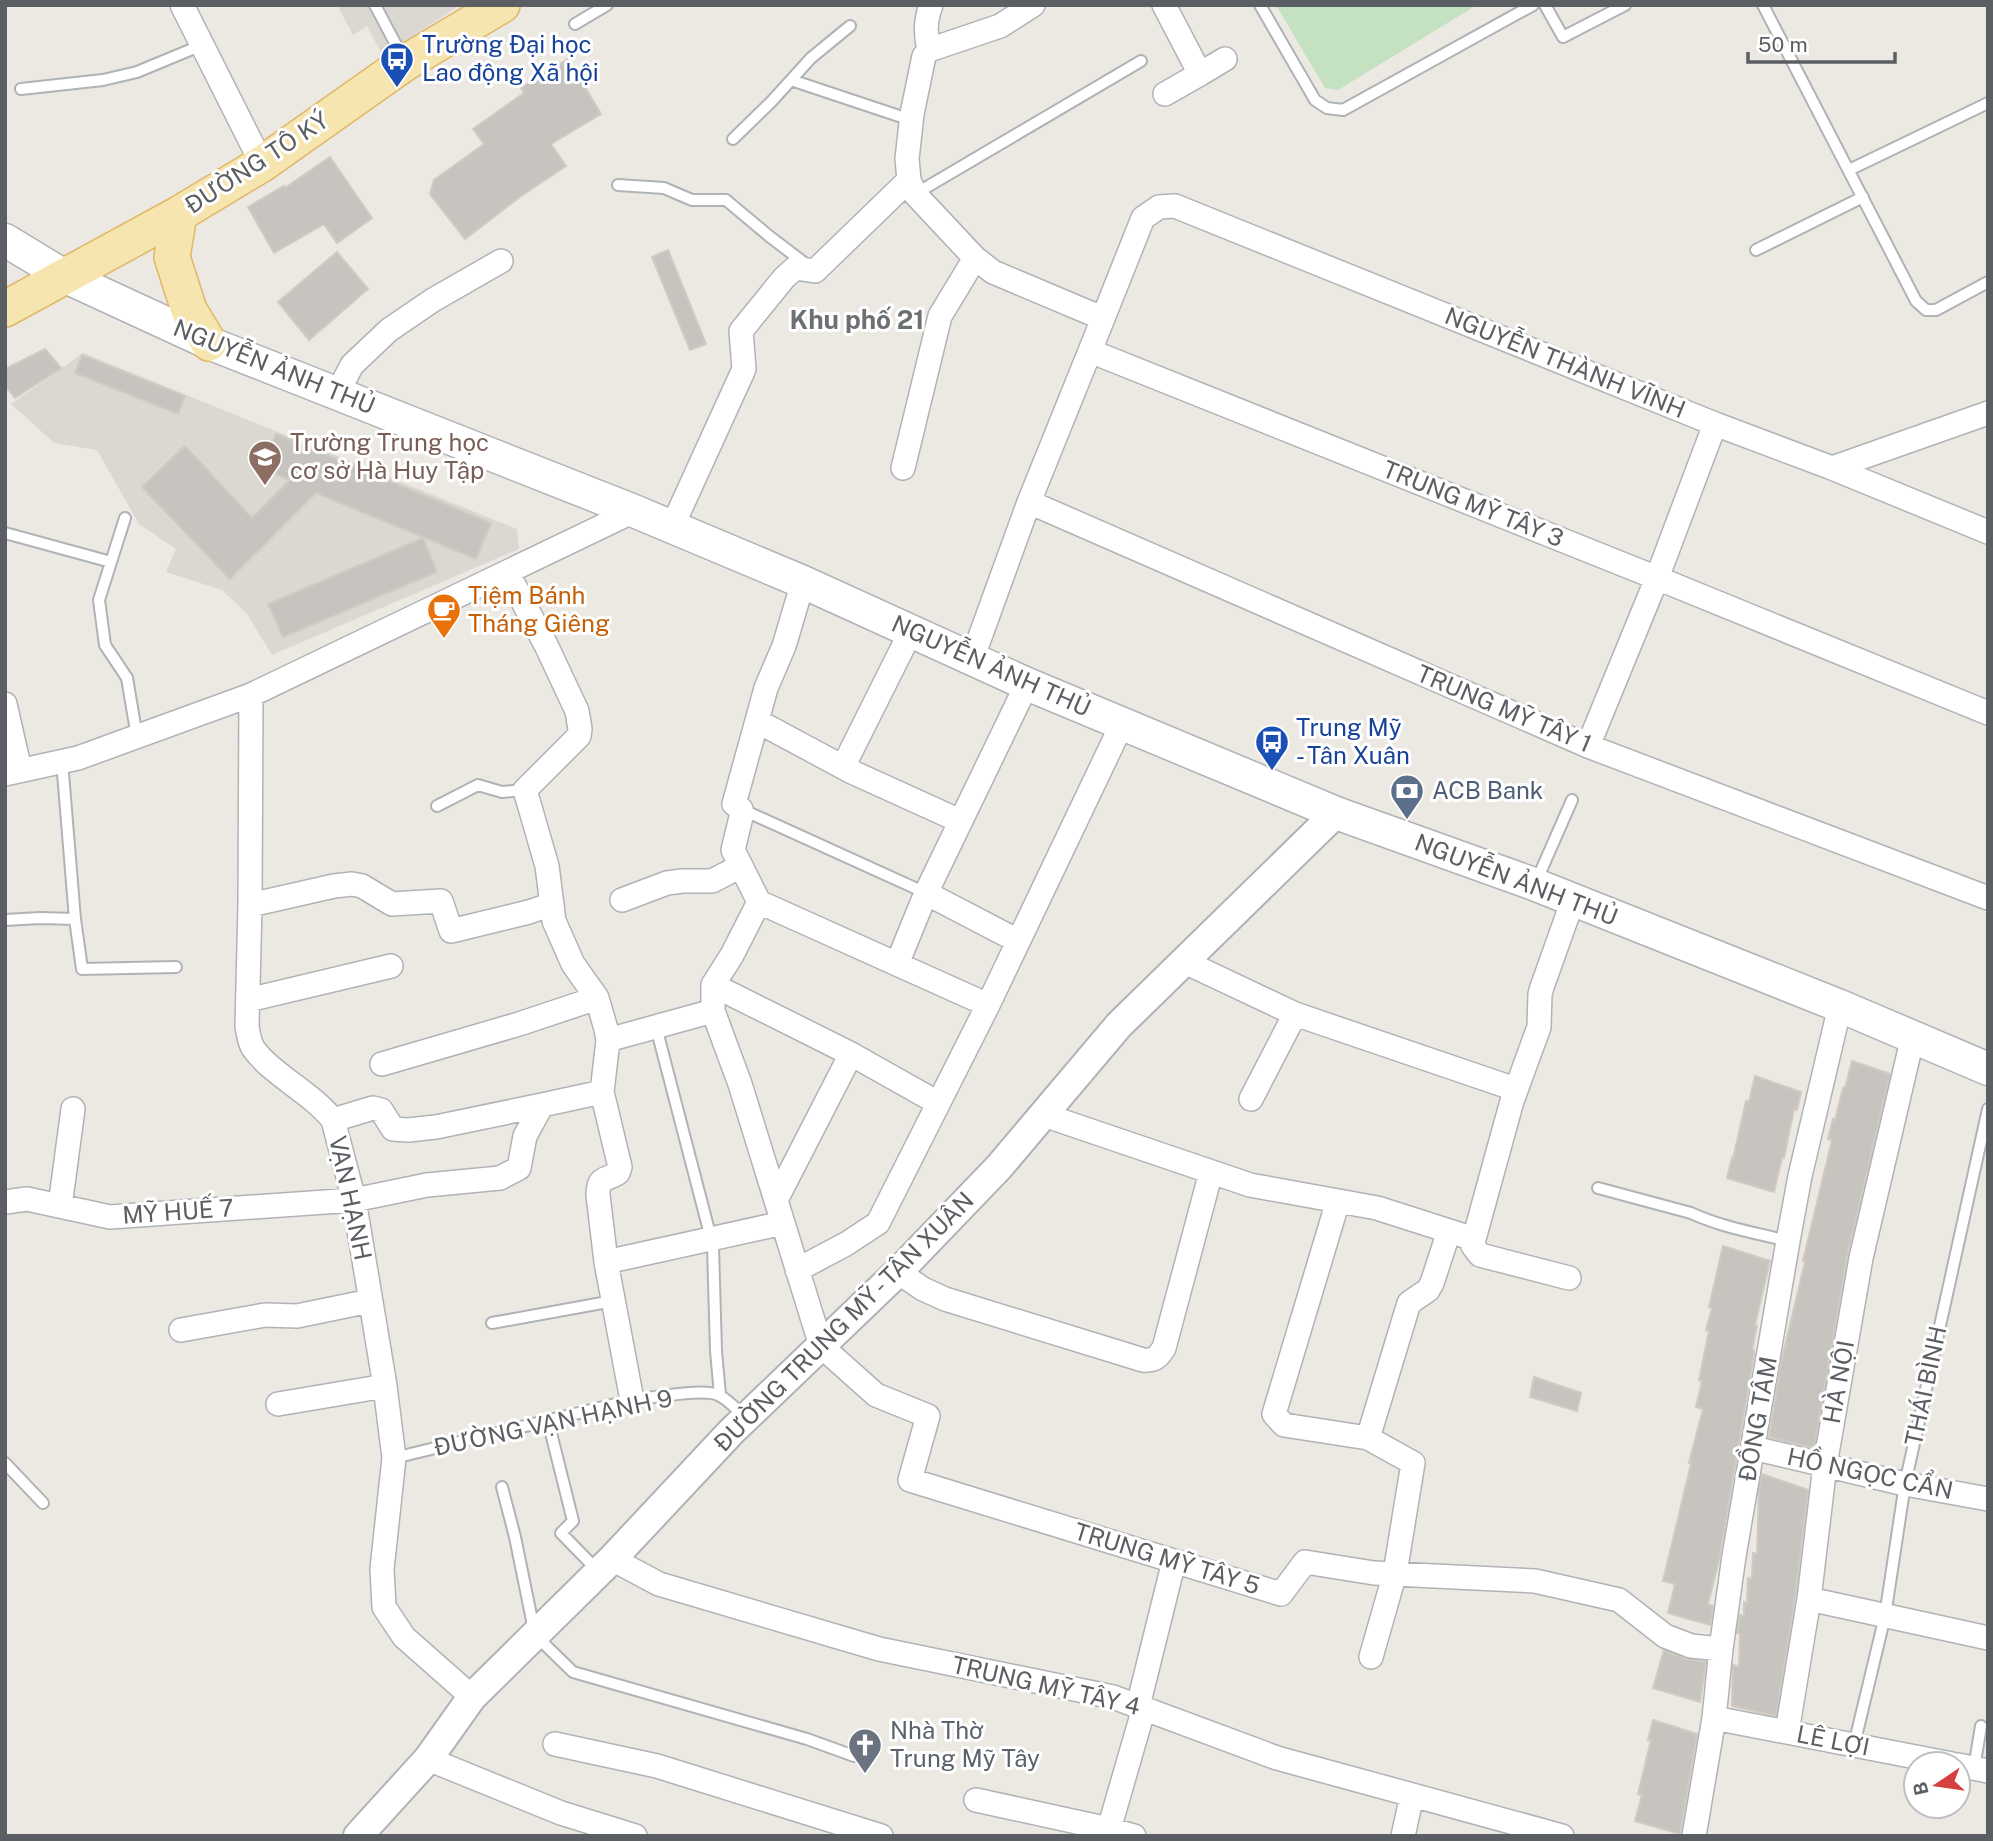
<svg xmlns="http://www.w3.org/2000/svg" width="1993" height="1841" viewBox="0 0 1993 1841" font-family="'Public Sans',sans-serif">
<rect width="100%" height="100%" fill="#ece9e3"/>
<path fill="#dbd8d1" d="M337,5h123l-77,51 -16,-30 -14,9z
M83,353l434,176 2,20 -247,106 -25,-41 -25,-24 -56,-18 10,-23 -37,-25 -42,-74 -43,-7 -43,-39z"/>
<path fill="#c4e1c1" d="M1276,5h201l-139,85 -13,-2z"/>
<path fill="#c7c4c0" stroke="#d0cac2" stroke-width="2" d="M568,59l33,55 -50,30 15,22 -45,30 -56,43 -35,-45 4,-14 50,-36 -11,-15 51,-36 -3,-5z
M330,157l42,61 -35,25 -13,-19 -50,29 -26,-46 36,-21 1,2z
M668,250l38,94 -16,6 -38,-93z
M337,252l31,37 -59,51 -31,-38z
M45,349l16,19 -46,30 -10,-13v-16z
M82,355l103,41 -7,18 -103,-41z
M276,434l215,89 -15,36 -160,-66 -86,86 -88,-92 43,-41 67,72 38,-38 -28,-11z
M423,538l14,34 -154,65 -15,-33z
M1852,1061l38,13 -43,182 -33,192 -45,-11 12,-74 24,-101 -2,-1 29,-121 -4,-1 5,-20 2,1 8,-32h2z
M1755,1076l46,16 -4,18 -3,-1 -10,49h-2l-8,34 -47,-14 5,-20 1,1 13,-58 3,1z
M1723,1246l47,15 -15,64 2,1 -5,24h2v4l-35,206 -11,44 5,2 -3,19 -42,-12 7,-29 -12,-3 28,-117 -2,-1 14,-54 -7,-2 6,-26 -3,-1 10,-49 -3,-1 6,-22 -3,-1z
M1534,1377l47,16 -4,18 -47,-14z
M1762,1474l46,16 -13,107 -19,119 -44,-10 1,-41 6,2 1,-33 -3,-1 3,-18 4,1v-14l3,1 1,-25 4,1 1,-26 4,1 2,-64z
M1664,1650l22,9 20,3 -6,40 -47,-14z
M1653,1720l44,14 -17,100 -45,-13 7,-26 -4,-1 13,-54h-3z"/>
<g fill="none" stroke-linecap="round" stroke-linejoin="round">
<g stroke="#b0b3b6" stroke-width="14">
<path id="service" d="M375,5l29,55
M1260,5l55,95 12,8 16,2 190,-105
M1545,5l18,32 62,-32
M1763,5l153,296 10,9h10l52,-28
M575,24l32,-19
M791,80l120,40
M21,89l82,-9 34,-8 65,-27
M733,139l38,-37 40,-44 39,-32
M1849,170l139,-67
M618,185l46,3 28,12h34l43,36 38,29
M915,194l226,-133
M1756,250l107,-53
M125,518l-26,82 6,45 22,33 10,59
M5,533l106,29
M437,806l41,-21 24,7 23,-2
M741,809l185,84
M1536,882l36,-82
M75,919l7,50 94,-2
M5,920l35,-2 35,1 -13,-158
M656,1027l57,219 3,105 4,44
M1598,1188l93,25c30,14 65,20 97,28
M492,1323l121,-22
M548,1421l25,100 -12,12 38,39
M394,1458l238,-58c19,-2 74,-13 88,-4 10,5 18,15 26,22
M5,1463l38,40
M502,1487l13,50 20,98 38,37 234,67 47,17
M1854,1745l31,-129 20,-132 83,-375
M1974,1768l7,-42"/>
</g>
<g stroke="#b0b3b6" stroke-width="26">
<path id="minor" d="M182,5l80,159
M1033,5l-33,21 -71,24 -5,6 -12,58 -5,45 2,21 6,14 60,64 18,14 109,46
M1164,5l36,69 -35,20
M929,50c-4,-16 -4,-29 2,-45
M1200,74l25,-15
M337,394l15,-29 37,-35 44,-30 68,-39
M903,468l37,-152 35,-58
M1832,468l156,-55
M1029,502l559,244 400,152
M672,527l72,-158 -3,-38 43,-53 11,-10 20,3 94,-91
M1988,532l-156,-64 -117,-44 -540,-218 -16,1 -16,11 -53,133 567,227 331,135
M507,572l39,73 31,66 3,18 -1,7 -54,54 22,76 7,55 4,9 15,34 24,34 9,31 2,11 -6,52 18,75 -2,6c-13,8 -20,3 -20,22l8,67 26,138
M972,659l57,-157 61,-151
M251,695l-1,210 -3,121c1,7 2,15 6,22 19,27 58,44 80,72l21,80 31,186 9,72 -12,111 2,38 20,30 68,60
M5,704l15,66
M757,721l95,51 108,49
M1588,746l69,-168 58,-154
M843,767l68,-136
M5,774l73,-16 173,-63 383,-184
M926,893l92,48
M622,900l45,-17 15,-2h30l29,-15
M759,902l-27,53 -19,30v26l27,73 81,262 55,49 52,21 -18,64 371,114 24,-32 69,11 161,8 84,19 46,36 26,10 30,3
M759,902l-26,-52 9,-37 -1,-4 -7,-5 32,-116 18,-42 19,-64
M759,902l229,103
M250,905l84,-19 18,-2 10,2 30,18 49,-3 10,30 78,-19 23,-8
M1183,961l112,53
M897,964l29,-71 101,-209
M713,985l138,69 87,49
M248,1000l143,-34
M608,1040l105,-29
M382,1064l137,-40 78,-26
M1251,1099l44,-85 220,75
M1044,1115l206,70 127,23 97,31 38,-138 27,-74 1,-33 2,-7 31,-87
M333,1120l40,-12 8,2 12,19 15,1 28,-3 106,-22
M776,1200l75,-146
M1338,1201l-64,213 10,11 84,13 45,25 -18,110 -24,84
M5,1202l22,-3 83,18 244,-17 73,-15 73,-7 19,-10 6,-32 17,-31 60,-13
M60,1206l13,-97
M1474,1239l-1,7 7,9 89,23
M606,1262l177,-39
M797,1270l49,-26 32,-21 110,-218 134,-281
M898,1272l25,17 22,10 198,61c12,1 15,-3 21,-12l47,-176
M181,1330l84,-15 32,1 73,-15
M278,1404l107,-18
M1368,1438l41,-135 19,-13 4,-7 17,-52
M1753,1448l152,36 83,15
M612,1559l47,25 220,65 234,48 164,61 285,78
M1809,1599l179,39
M1138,1706l36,-145
M1714,1718l238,46
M1787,1732l22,-133 16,-134 36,-207 52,-222
M555,1744l102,22 224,70
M428,1759l133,54 74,23
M1958,1765l30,6
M976,1800l133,29 25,7
M1107,1836l37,-128
M1403,1836l9,-41
M1694,1836l20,-118 7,-69 13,-93 54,-315 12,-65 40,-170"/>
</g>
<g stroke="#b0b3b6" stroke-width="32">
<path id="tertiary" d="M358,1836l70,-77 44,-62 140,-138 119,-127 167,-160 101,-105 120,-142 217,-212"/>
</g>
<g stroke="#afb2b6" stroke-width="35">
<path id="secondary" d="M5,240l61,37 143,66 425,168 169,71 224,102 309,129 195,70 309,123 148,63"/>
</g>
<g stroke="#e1b666" stroke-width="38">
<path id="primary" d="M179,214l-7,43 17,53 20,33
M5,309l174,-95 83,-50 143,-101 97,-58"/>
</g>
<use href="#service" stroke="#fff" stroke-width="10"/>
<use href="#minor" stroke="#fff" stroke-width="23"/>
<use href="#tertiary" stroke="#fff" stroke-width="28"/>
<use href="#secondary" stroke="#fff" stroke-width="32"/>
<use href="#primary" stroke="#f6e5ae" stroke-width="35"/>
</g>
<defs>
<g id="bus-pin" transform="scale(1.75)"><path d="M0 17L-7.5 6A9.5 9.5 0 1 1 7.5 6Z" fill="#1a4fb4" stroke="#fff"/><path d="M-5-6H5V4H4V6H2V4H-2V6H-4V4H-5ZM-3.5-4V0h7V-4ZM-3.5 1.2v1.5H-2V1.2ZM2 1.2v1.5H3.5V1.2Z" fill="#fff"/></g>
<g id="school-pin" transform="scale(1.75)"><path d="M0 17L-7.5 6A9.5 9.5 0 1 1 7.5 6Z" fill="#8d6e63" stroke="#fff"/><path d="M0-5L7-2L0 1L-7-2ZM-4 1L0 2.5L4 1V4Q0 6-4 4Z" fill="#fff"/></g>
<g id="cafe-pin" transform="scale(1.75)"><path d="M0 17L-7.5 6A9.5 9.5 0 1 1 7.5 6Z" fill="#e8710a" stroke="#fff"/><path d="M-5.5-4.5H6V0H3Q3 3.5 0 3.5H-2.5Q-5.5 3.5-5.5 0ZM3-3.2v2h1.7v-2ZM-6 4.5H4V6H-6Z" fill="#fff"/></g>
<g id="bank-pin" transform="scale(1.75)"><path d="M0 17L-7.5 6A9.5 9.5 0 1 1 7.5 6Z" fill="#5c6f8a" stroke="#fff"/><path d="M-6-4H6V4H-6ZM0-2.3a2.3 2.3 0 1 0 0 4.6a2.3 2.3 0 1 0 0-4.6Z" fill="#fff"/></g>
<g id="church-pin" transform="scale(1.75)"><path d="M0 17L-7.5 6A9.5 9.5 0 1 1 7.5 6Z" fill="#6b7280" stroke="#fff"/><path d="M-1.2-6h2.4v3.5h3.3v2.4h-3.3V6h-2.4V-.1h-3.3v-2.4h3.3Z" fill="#fff"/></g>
</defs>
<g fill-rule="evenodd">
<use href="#bus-pin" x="397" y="59"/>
<use href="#school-pin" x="265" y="457"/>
<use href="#cafe-pin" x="444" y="610"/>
<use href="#bus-pin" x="1272" y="742"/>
<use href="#bank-pin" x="1407" y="791"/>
<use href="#church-pin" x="865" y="1745"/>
</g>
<g text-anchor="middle" stroke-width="6" stroke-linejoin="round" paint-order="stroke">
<g font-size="24" fill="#164399" stroke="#fff" text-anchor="start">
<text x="422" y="53">Trường Đại học<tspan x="422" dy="28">Lao động Xã hội</tspan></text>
<text x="1296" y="736">Trung Mỹ<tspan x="1296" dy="28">- Tân Xuân</tspan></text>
</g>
<g font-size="24" fill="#5b5e62" stroke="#fff">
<text transform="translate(257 163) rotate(-33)" y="8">ĐƯỜNG TÔ KÝ</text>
<text transform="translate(1565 363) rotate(22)" y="8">NGUYỄN THÀNH VĨNH</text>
<text transform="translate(274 367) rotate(22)" y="8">NGUYỄN ẢNH THỦ</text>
<text transform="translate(1473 504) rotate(22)" y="8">TRUNG MỸ TÂY 3</text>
<text transform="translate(991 666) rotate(24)" y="8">NGUYỄN ẢNH THỦ</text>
<text transform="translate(1504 709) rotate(23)" y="8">TRUNG MỸ TÂY 1</text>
<text transform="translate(1516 880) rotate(21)" y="8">NGUYỄN ẢNH THỦ</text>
<text transform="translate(350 1198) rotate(78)" y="8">VẠN HẠNH</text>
<text transform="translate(178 1212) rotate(-4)" y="8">MỸ HUẾ 7</text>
<text transform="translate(844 1322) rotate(-45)" y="8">ĐƯỜNG TRUNG MỸ - TÂN XUÂN</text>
<text transform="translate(1839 1382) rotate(-80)" y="8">HÀ NỘI</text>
<text transform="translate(1926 1386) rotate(-78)" y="8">THÁI BÌNH</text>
<text transform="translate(1758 1419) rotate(-80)" y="8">ĐỒNG TÂM</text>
<text transform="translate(553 1423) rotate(-12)" y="8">ĐƯỜNG VẠN HẠNH 9</text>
<text transform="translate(1870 1474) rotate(12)" y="8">HỒ NGỌC CẨN</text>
<text transform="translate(1167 1559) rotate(17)" y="8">TRUNG MỸ TÂY 5</text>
<text transform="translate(1046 1686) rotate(13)" y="8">TRUNG MỸ TÂY 4</text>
<text transform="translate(1833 1741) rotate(11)" y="8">LÊ LỢI</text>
</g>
<g font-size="24" fill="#785e54" stroke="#fff" text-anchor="start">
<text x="290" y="451">Trường Trung học<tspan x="290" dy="28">cơ sở Hà Huy Tập</tspan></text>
</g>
<g font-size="24" fill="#c56008" stroke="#fff" text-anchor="start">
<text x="468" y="604">Tiệm Bánh<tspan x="468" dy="28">Tháng Giêng</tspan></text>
</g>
<g font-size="24" fill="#4e5e75" stroke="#fff" text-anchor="start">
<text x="1432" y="799">ACB Bank</text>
</g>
<g font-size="24" fill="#5b616d" stroke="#fff" text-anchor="start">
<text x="890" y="1739">Nhà Thờ<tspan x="890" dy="28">Trung Mỹ Tây</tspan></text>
</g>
<g font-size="26" font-weight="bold" fill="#6c7073" stroke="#fff">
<text x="857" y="329">Khu phố 21</text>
</g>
</g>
<rect width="1993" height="1841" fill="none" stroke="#5b5e62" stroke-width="14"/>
<g transform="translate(1937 1785) rotate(257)"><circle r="33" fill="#ffffff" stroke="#bdbfc0" stroke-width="2"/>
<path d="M0-5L12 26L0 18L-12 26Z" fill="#d5403f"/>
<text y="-10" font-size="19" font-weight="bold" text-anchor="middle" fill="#5b5e62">B</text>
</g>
<path d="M1748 52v10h147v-10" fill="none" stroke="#5b5e62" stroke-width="3.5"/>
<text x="1758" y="52" font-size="21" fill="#5b5e62" stroke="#ffffff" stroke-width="5" paint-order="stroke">50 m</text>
</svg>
